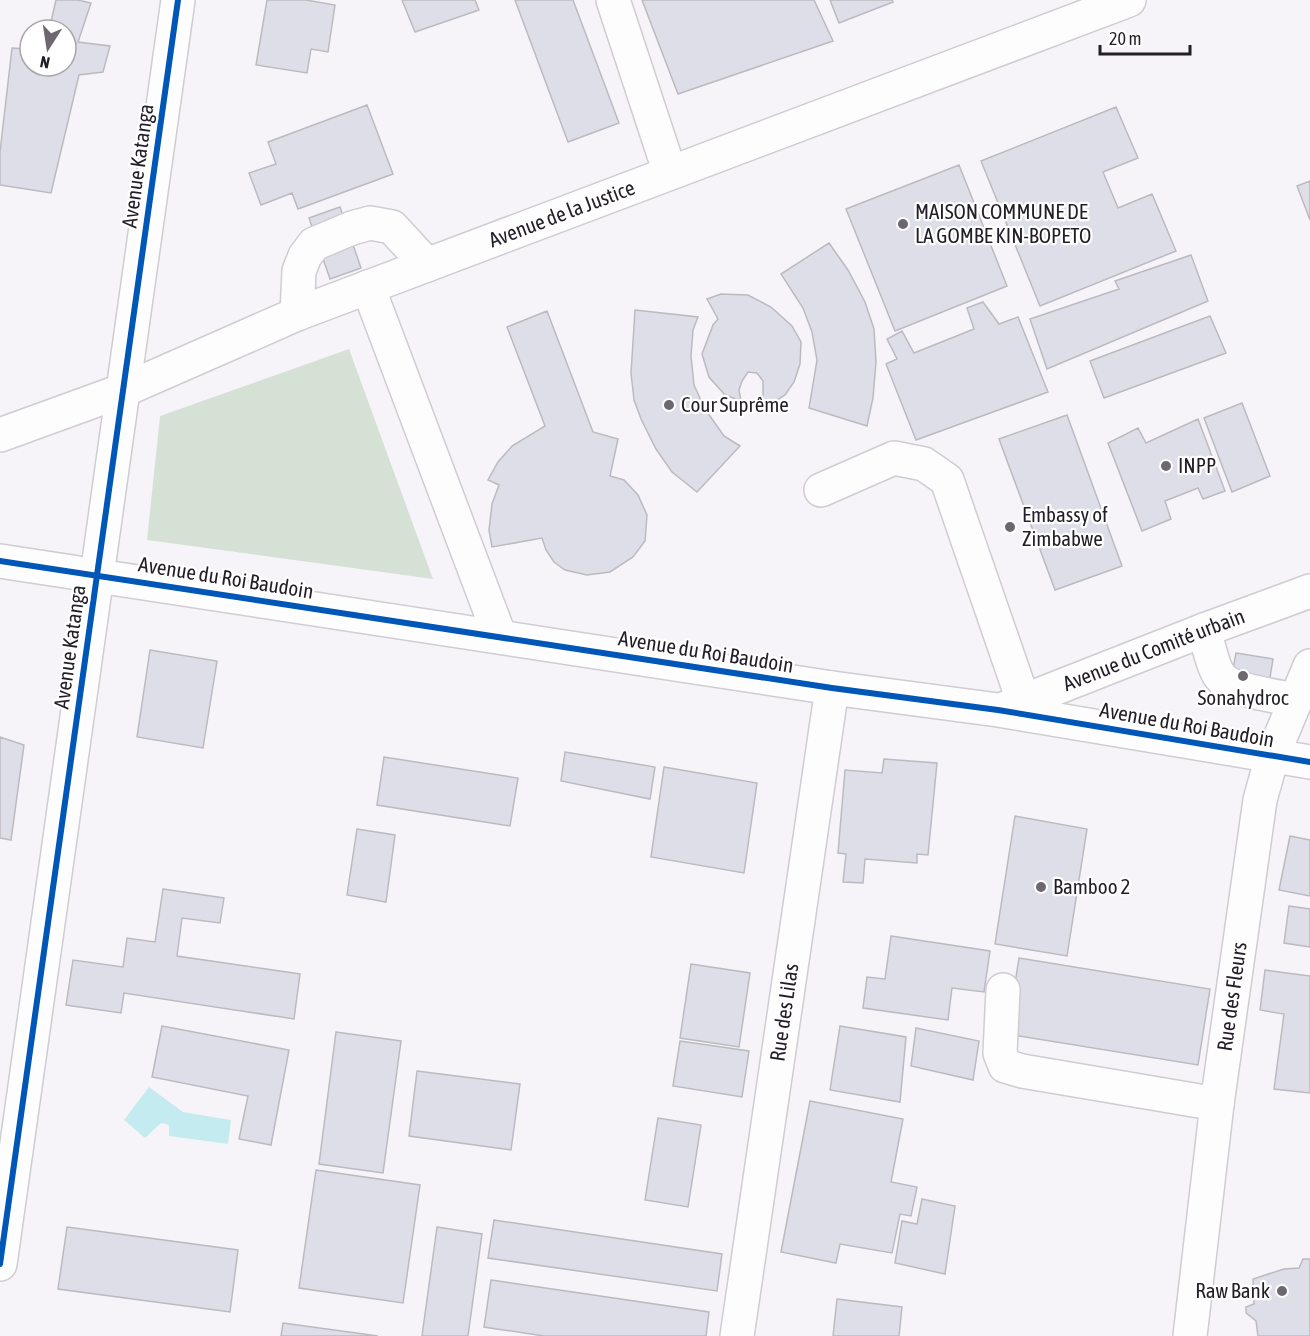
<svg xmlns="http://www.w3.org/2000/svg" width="1310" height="1336" viewBox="0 0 1310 1336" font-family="'Asap Condensed',sans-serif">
<rect width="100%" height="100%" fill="#f7f4f9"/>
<path fill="#d6e1d6" d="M349,349l84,230 -286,-39 13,-124z"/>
<path fill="#c4ecf0" d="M149,1087l34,25 48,8 -3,24 -59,-8v-11l-8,-2 -16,15 -21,-18z"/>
<path fill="#dedee8" stroke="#bcbac1" stroke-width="1.5" d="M56,0h22l13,3 -13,39 32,4 -7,26 -24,3 -28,118 -51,-8v-33l12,-104 18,1v17h36v-36h-17z
M267,0h39l29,5 -7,47 -17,-3 -4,24 -51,-8z
M402,0h73l4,10 -64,22z
M515,0h58l46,123 -51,19z
M515,0h58l46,123 -51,19z
M642,0h172l19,41 -155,53z
M830,0h62l1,2 -54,21z
M367,105l26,69 -95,35 -6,-16 -31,12 -12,-32 27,-9 -8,-22z
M1116,107l22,51 -35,14 15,36 34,-14 24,57 -136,55 -59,-145z
M959,165l48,121 -112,45 -49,-122z
M1310,181v39l-13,-34z
M340,207l21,61 -31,11 -21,-61z
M829,243l19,27 17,32 9,27 2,33 -3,36 -6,28 -58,-18 8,-48 -5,-28 -9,-24 -22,-34z
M1191,255l17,46 -161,68 -17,-50 89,-30 -4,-8z
M721,294l27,1 23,12 21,19 9,16 -1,22 -6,18 -9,13 -11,7h-11v-21l-6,-8 -9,-1 -6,9 -3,9 2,11 -16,-6 -16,-18 -7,-23 11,-29 5,-6 -11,-20z
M983,302l16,22 19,-7 30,75 -132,48 -30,-76 11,-5 -10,-20 15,-8 12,22 60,-24 -7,-21z
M635,310l63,7 -5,13 -2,26 3,29 11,24 19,27 16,10 -43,46 -25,-20 -16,-23 -15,-30 -7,-19 -3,-27z
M547,311l46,121 25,7 -8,37 14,4 14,15 9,20 -2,26 -12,16 -23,15 -23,3 -22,-5 -11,-8 -8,-12 -4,-12 -50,9 -3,-17 3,-26 7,-19 -11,-5 10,-18 14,-16 33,-20 -38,-99z
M1210,316l16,37 -122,45 -14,-37z
M1242,403l28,73 -38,16 -28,-74z
M1067,415l55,151 -67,24 -56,-151z
M1198,419l27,72 -22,8 -5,-11 -33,13 6,18 -29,12 -34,-88 30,-15 8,15z
M150,650l67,11 -14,87 -66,-11z
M1236,653l37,6 -8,50 -38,-7z
M0,737l24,8 -13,95 -11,-2z
M565,752l90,15 -5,32 -89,-18z
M384,757l134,21 -8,48 -133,-21z
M884,759l53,4 -9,92 -11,-1v9l-52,-4 -2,24 -20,-1 3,-28 -8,-1 7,-83 37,3z
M664,767l93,16 -13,90 -93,-16z
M1015,816l72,13 -20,127 -72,-12z
M357,829l38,6 -9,67 -39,-7z
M1290,836l20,4v56l-31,-6z
M163,889l61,9 -4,25 -38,-5 -5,38 123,18 -6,45 -170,-26 -3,20 -55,-8 7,-45 50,7 4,-29 28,4z
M1289,906l21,3v38l-26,-4z
M891,936l99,15 -6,41 -32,-4 -4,32 -85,-12 4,-31 18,2z
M1019,958l191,31 -12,76 -191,-31z
M691,964l59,9 -11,74 -59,-9z
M1265,970l45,6v117l-36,-4 10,-75 -24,-4z
M162,1026l127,24 -18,95 -32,-6 9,-43 -96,-19z
M840,1026l66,11 -6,65 -70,-12z
M916,1028l63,13 -6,39 -62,-14z
M336,1032l65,9 -18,132 -64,-9z
M680,1041l69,10 -7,46 -69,-11z
M417,1071l103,13 -9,66 -102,-14z
M810,1101l93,18 -12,63 26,5 -6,29 -11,-2 -8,39 -52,-9 -4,19 -55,-11z
M658,1118l43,7 -13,82 -43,-7z
M316,1170l104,15 -17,118 -104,-15z
M922,1199l33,7 -10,68 -50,-11 7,-42 15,3z
M494,1220l228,34 -5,37 -229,-33z
M67,1227l171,23 -8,62 -172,-23z
M437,1227l45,7 -14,102h-46z
M1303,1259h7v77h-52l-2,-15 -10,-8v-6l8,-3 -1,-25 31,-10 15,-1z
M491,1280l218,32 -3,24h-162l-60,-9z
M837,1299l65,8 -3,29h-66z
M283,1323l95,13h-97z"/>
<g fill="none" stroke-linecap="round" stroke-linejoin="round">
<g stroke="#cfccd2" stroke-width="36">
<g id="minor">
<path d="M613,0l57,173"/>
<path d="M368,287l132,350"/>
<path d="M297,314l2,-43 6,-15 9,-12 38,-16 18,-5 22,4 35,38"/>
<path d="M821,490l73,-32 30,6 23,16 76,220"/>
<path d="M0,561l832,127 166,22 312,52"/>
<path d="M1204,630c4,12 8,35 15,45 10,16 59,21 77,25"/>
<path id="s1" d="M1003,709l201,-79 106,-39"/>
<path d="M1003,990l-3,63 5,13 17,5 195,33"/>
<path d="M0,1264l178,-1264"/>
<path id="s2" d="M737,1336l95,-648"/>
<path id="s3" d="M1190,1336l27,-232 43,-304 12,-43 38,-91"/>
</g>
</g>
<g stroke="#cfccd2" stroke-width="36">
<g id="major">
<path id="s4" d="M0,435l124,-45 173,-76 832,-314"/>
</g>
</g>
<use href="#minor" stroke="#fefdfe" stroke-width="33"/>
<use href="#major" stroke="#fefdfe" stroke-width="33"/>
<g stroke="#fff" stroke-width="10">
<path id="cycleway" d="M0,561l832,127 166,22 312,52
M0,1264l178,-1264"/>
</g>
<use href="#cycleway" stroke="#0057b8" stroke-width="6"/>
</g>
<g fill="#6d6870" stroke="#fff" stroke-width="2">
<circle cx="903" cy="224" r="6"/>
<circle cx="669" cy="405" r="6"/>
<circle cx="1166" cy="466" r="6"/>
<circle cx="1010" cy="527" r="6"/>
<circle cx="1243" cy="676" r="6"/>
<circle cx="1041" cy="887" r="6"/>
<circle cx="1282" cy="1291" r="6"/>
</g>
<g text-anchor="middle" stroke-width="4.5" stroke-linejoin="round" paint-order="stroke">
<g font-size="21" fill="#221d26" stroke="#fff">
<text transform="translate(138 166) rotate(-82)" y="7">Avenue Katanga</text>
<text dy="7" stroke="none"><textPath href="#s4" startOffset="604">Avenue de la Justice</textPath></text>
<text transform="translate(226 578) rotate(9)" y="7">Avenue du Roi Baudoin</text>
<text transform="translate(70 647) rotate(-82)" y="7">Avenue Katanga</text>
<text dy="7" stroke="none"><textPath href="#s1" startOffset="162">Avenue du Comité urbain</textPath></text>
<text transform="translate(706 652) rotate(9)" y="7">Avenue du Roi Baudoin</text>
<text transform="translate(1187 725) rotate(10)" y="7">Avenue du Roi Baudoin</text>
<text dy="7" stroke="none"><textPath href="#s3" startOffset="342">Rue des Fleurs</textPath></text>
<text dy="7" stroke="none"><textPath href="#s2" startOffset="327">Rue des Lilas</textPath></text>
</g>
<g font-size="21" fill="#221d26" stroke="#fff" text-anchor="start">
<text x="915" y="219">MAISON COMMUNE DE<tspan x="915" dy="24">LA GOMBE KIN-BOPETO</tspan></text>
<text x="681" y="412">Cour Suprême</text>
<text x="1178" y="473">INPP</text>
<text x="1022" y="522">Embassy of<tspan x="1022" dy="24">Zimbabwe</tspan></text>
<text x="1243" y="705" text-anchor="middle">Sonahydroc</text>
<text x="1053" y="894">Bamboo 2</text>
<text x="1270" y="1298" text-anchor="end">Raw Bank</text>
</g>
</g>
<g transform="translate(48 48) rotate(192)"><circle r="28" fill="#ffffff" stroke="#a7a5a8" stroke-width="1.5"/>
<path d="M0-4.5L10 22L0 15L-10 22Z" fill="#6d6870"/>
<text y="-9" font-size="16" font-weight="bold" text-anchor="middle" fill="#221d26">N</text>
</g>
<path d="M1100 45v9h90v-9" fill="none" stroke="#221d26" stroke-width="3"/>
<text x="1109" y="45" font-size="18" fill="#221d26" stroke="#ffffff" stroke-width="4.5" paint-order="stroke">20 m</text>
</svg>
